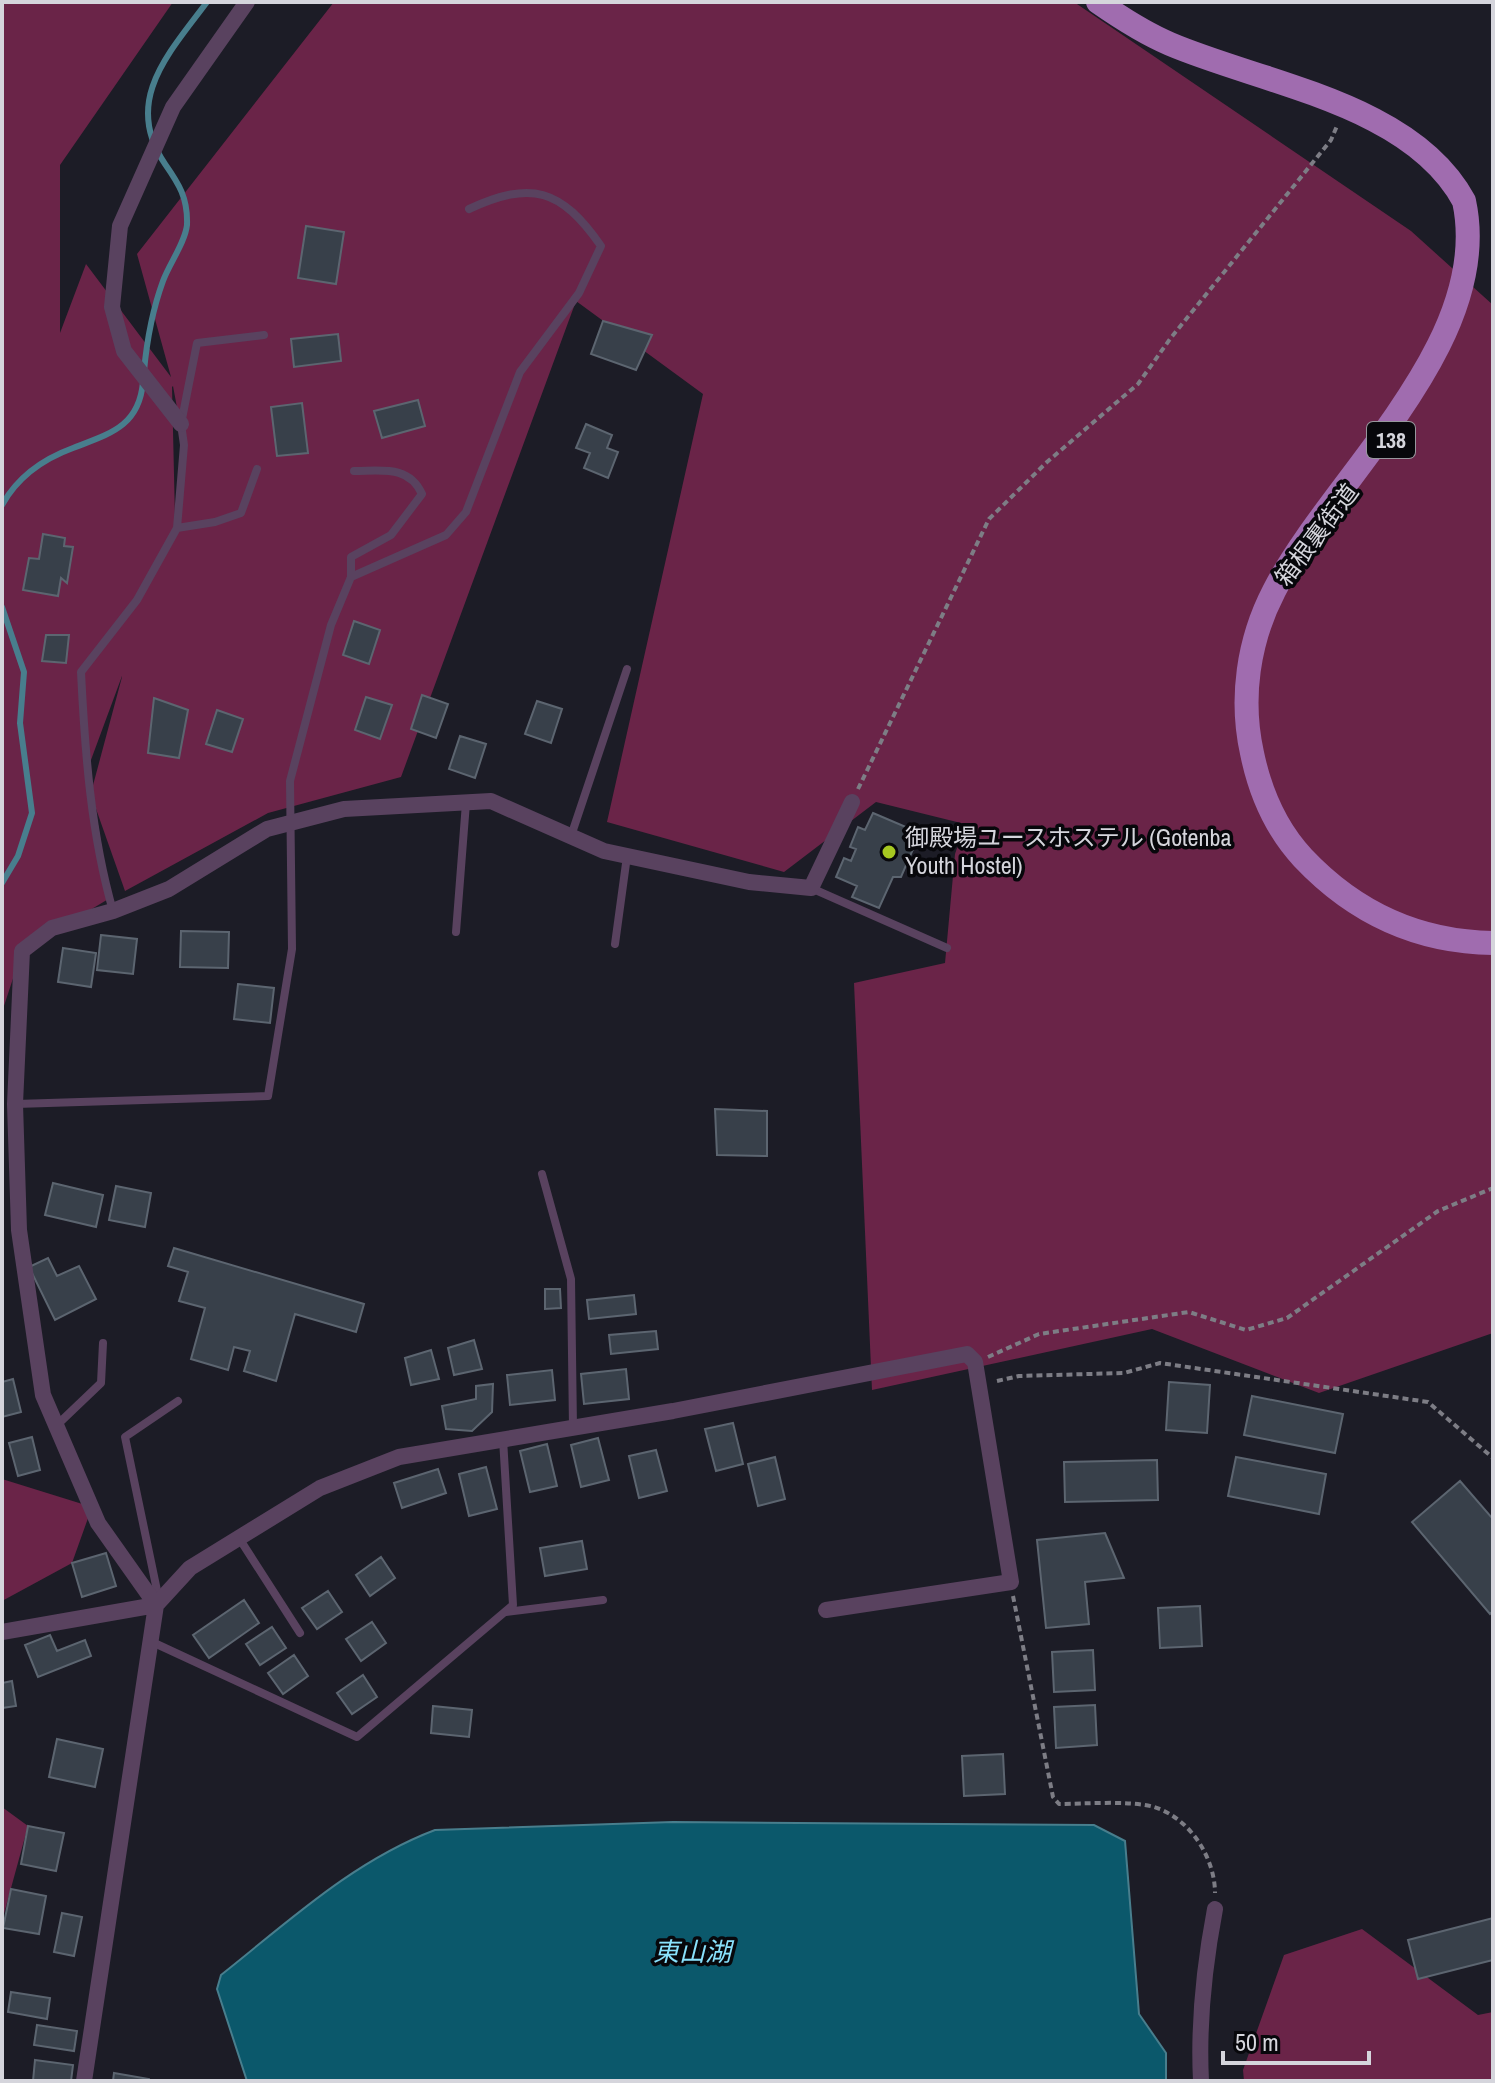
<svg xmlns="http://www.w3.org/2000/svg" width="1495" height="2083" viewBox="0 0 1495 2083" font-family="'Archivo Narrow','Noto Sans JP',sans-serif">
<rect width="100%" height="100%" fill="#1c1c26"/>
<path fill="#6a2448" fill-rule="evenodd" d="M2,2h171l-113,163v168l26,-69 85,113 -34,-123 197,-252h740l337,229 82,74v1028l-174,60 -167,-64 -280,61 -18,-407 91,-20 10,-109 10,-30 -89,-22 -92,70 -177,-50 96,-428 -127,-93 -175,476 -133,36 -143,78 -30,-85 15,92 -88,53 -20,61zM173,386l11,59 -9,73 -3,-131zM122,676v1l-30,112 -4,-21z
M2,1479l90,28 -20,56 -70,38z
M2,1807l26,19 -26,95z
M1362,1929l116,86 15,-3v69h-249l-1,-11 41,-115z"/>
<path fill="#0b586b" stroke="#487e8d" stroke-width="2" d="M673,1822l421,3 31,16 14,173 27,39v28h-919l-30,-92 4,-14c67,-53 132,-114 214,-145z"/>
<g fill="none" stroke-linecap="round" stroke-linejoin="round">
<path stroke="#487e8d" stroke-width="6" d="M144,371c3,-32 8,-60 19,-90 6,-17 22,-38 24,-56 1,-27 -8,-41 -22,-61 -43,-63 4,-111 42,-162
M2,505c15,-27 41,-46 71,-57 36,-14 66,-21 70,-66
M2,607l22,65 -4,51 12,90 -14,43 -16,27"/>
</g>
<path fill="#38404a" stroke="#5c6570" stroke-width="2" d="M306,226l38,6 -8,52 -38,-6z
M603,321l49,14 -16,35 -45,-16z
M338,334l3,27 -47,6 -3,-28z
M418,400l7,26 -43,12 -8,-27z
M302,403l6,50 -31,3 -6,-49z
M586,424l26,11 -5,13 11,4 -10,26 -24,-10 6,-15 -14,-5z
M43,534l22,4 -1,8 9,1 -6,36 -6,-5 -3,18 -35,-6 6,-32 10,1z
M354,621l26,9 -11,34 -26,-9z
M46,635h23l-3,28 -24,-2z
M422,695l26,9 -12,34 -25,-9z
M366,697l26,8 -12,34 -25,-9z
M154,698l34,12 -9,48 -31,-5z
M537,701l25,8 -11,34 -26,-9z
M217,710l26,9 -11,33 -26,-8z
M460,736l26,8 -11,34 -26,-9z
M873,813l47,20 -19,44h-8l-14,31 -27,-11 5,-11 -21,-9 8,-19 7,3 5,-12 -6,-2 8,-20 7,3z
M181,931l48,1 -1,36 -48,-1z
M101,935l36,4 -4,35 -36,-4z
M63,948l33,5 -5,34 -33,-5z
M238,984l36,4 -4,35 -36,-4z
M715,1109l52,2v45l-50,-1z
M53,1183l50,12 -7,32 -51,-12z
M116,1186l35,7 -6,34 -36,-7z
M174,1248l190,56 -8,28 -61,-18 -19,67 -32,-10 6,-20 -16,-4 -6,23 -37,-11 14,-51 -26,-7 9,-29 -20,-6z
M48,1258l9,18 22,-10 17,33 -41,21 -26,-53z
M545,1289h15l1,19 -16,1z
M634,1295l2,19 -47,5 -2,-19z
M656,1331l2,18 -47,5 -2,-19z
M474,1340l8,29 -28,6 -6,-27z
M431,1350l8,29 -28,6 -6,-27z
M626,1369l3,30 -45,5 -3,-30z
M552,1370l3,30 -45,5 -3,-30z
M13,1379l8,33 -19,5v-35z
M1169,1382l41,3 -3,48 -41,-3z
M493,1384l-1,28 -20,19 -26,-2 -4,-23 34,-7v-13z
M1252,1396l91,18 -8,39 -91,-18z
M733,1423l10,41 -27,7 -11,-42z
M32,1437l8,33 -22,6 -9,-33z
M598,1438l11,42 -28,7 -10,-42z
M547,1444l10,42 -27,6 -10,-41z
M656,1450l11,41 -28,7 -10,-42z
M775,1457l10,42 -27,7 -10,-42z
M1236,1457l90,17 -7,40 -91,-18z
M1157,1460l1,40 -93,2 -1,-40z
M486,1467l11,42 -28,7 -10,-42z
M438,1469l8,24 -44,15 -8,-25z
M1460,1481l33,38v92l-3,3 -78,-92z
M1105,1533l19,45 -39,4 4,42 -43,4 -9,-88z
M582,1541l5,28 -42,7 -5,-28z
M106,1553l10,33 -34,11 -10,-34z
M381,1557l14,21 -25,18 -14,-21z
M328,1591l14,21 -25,17 -15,-21z
M244,1600l15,23 -50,35 -16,-23z
M1200,1606l2,40 -42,2 -2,-40z
M372,1622l14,21 -25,18 -15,-22z
M272,1627l14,21 -26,17 -14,-21z
M50,1635l7,16 28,-11 6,16 -53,21 -13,-32z
M1093,1650l2,40 -41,2 -2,-40z
M294,1655l14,21 -25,18 -15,-21z
M363,1675l14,22 -25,17 -15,-21z
M12,1681l4,25 -14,2v-25z
M1095,1705l2,40 -41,3 -2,-41z
M433,1706l39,4 -3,27 -38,-4z
M57,1739l46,10 -8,38 -46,-10z
M1003,1754l2,40 -41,2 -2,-40z
M28,1826l36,7 -8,38 -35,-7z
M11,1889l35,7 -7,38 -36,-6z
M62,1913l20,4 -8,39 -20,-4z
M1493,1918v42l-75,19 -10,-39z
M11,1992l39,6 -3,21 -39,-7z
M37,2025l40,6 -3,20 -40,-6z
M35,2060l38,5 -2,16h-38z
M114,2073l35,6v2h-36z"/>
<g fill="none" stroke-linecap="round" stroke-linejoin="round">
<path stroke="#7d7d85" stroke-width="4" stroke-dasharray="6 4" stroke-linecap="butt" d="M858,789l131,-270 58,-57 91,-78 32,-45 161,-199 6,-14
M988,1357l51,-23 150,-22 57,18 41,-12 151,-107 55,-23
M997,1381l22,-5 105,-3 36,-10 268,39 65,56
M1013,1596l40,201 6,7c25,0 71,-4 95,3 36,11 61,51 61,86"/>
<path stroke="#59425f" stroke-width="8" d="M177,528l38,-6 26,-9 16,-44
M351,577v-20l40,-22 31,-41c-13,-29 -40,-23 -68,-23
M571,836l56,-167
M811,888l136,60
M113,911c-22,-77 -28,-158 -32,-239l56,-72 40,-72 7,-83 -3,-21 16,-81 67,-8
M456,932l10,-129
M615,944l12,-88
M16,1104l252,-8 24,-147 -2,-168 41,-156 20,-48 95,-42 20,-23 54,-140 59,-79 22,-47c-40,-57 -69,-66 -132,-37
M542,1174l29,105 2,149
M57,1425l44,-42 2,-40
M239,1538l61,95
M159,1600l-34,-163 53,-36
M506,1612l97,-12
M150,1641l207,96 156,-132 -10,-166"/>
<path stroke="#59425f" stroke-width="16" d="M181,424l-57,-73 -12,-44 8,-81 53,-119 74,-105
M156,1605l-58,-82 -55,-128 -24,-165 -4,-126 7,-153 30,-23 61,-17 56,-22 98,-60 77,-20 147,-8 113,50 145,31 62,6 41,-86
M2,1632l154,-27
M84,2081l72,-476 34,-37 130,-80 79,-31 274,-46 294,-57 8,8 36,220 -185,28
M1201,2081c-3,-59 3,-114 14,-172"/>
<path stroke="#a06caf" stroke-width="24" d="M1098,2c23,16 46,31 72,42 94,40 242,60 294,157 31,142 -134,279 -190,390 -26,50 -34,108 -22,162 8,39 24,76 51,105 52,55 114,84 190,85"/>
</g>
<circle fill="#a6c821" stroke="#07070b" stroke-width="3" cx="889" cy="852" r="8"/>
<g text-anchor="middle" stroke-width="7" stroke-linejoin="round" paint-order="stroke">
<rect fill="#07070b" stroke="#97979d" stroke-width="2" x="1367" y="422" width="48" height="36" rx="6"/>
<g font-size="22" font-weight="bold" fill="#d5d5dc">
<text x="1391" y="448">138</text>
</g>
<g font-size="24" fill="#d5d5dc" stroke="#07070b">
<text transform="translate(1317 535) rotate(-53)" y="8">箱根裏街道</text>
</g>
<g font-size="24" fill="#d5d5dc" stroke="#07070b" text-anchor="start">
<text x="905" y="846">御殿場ユースホステル (Gotenba<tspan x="905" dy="28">Youth Hostel)</tspan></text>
</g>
<g font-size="26" font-style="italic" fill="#89e1fc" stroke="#07070b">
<text x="692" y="1961">東山湖</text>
</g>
</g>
<rect width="1495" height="2083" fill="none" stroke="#d5d5dc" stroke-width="8"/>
<path d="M1223 2051v12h146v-12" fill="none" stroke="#d5d5dc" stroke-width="4"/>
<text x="1235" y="2051" font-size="24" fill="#d5d5dc" stroke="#07070b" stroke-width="6" paint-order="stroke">50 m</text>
</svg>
